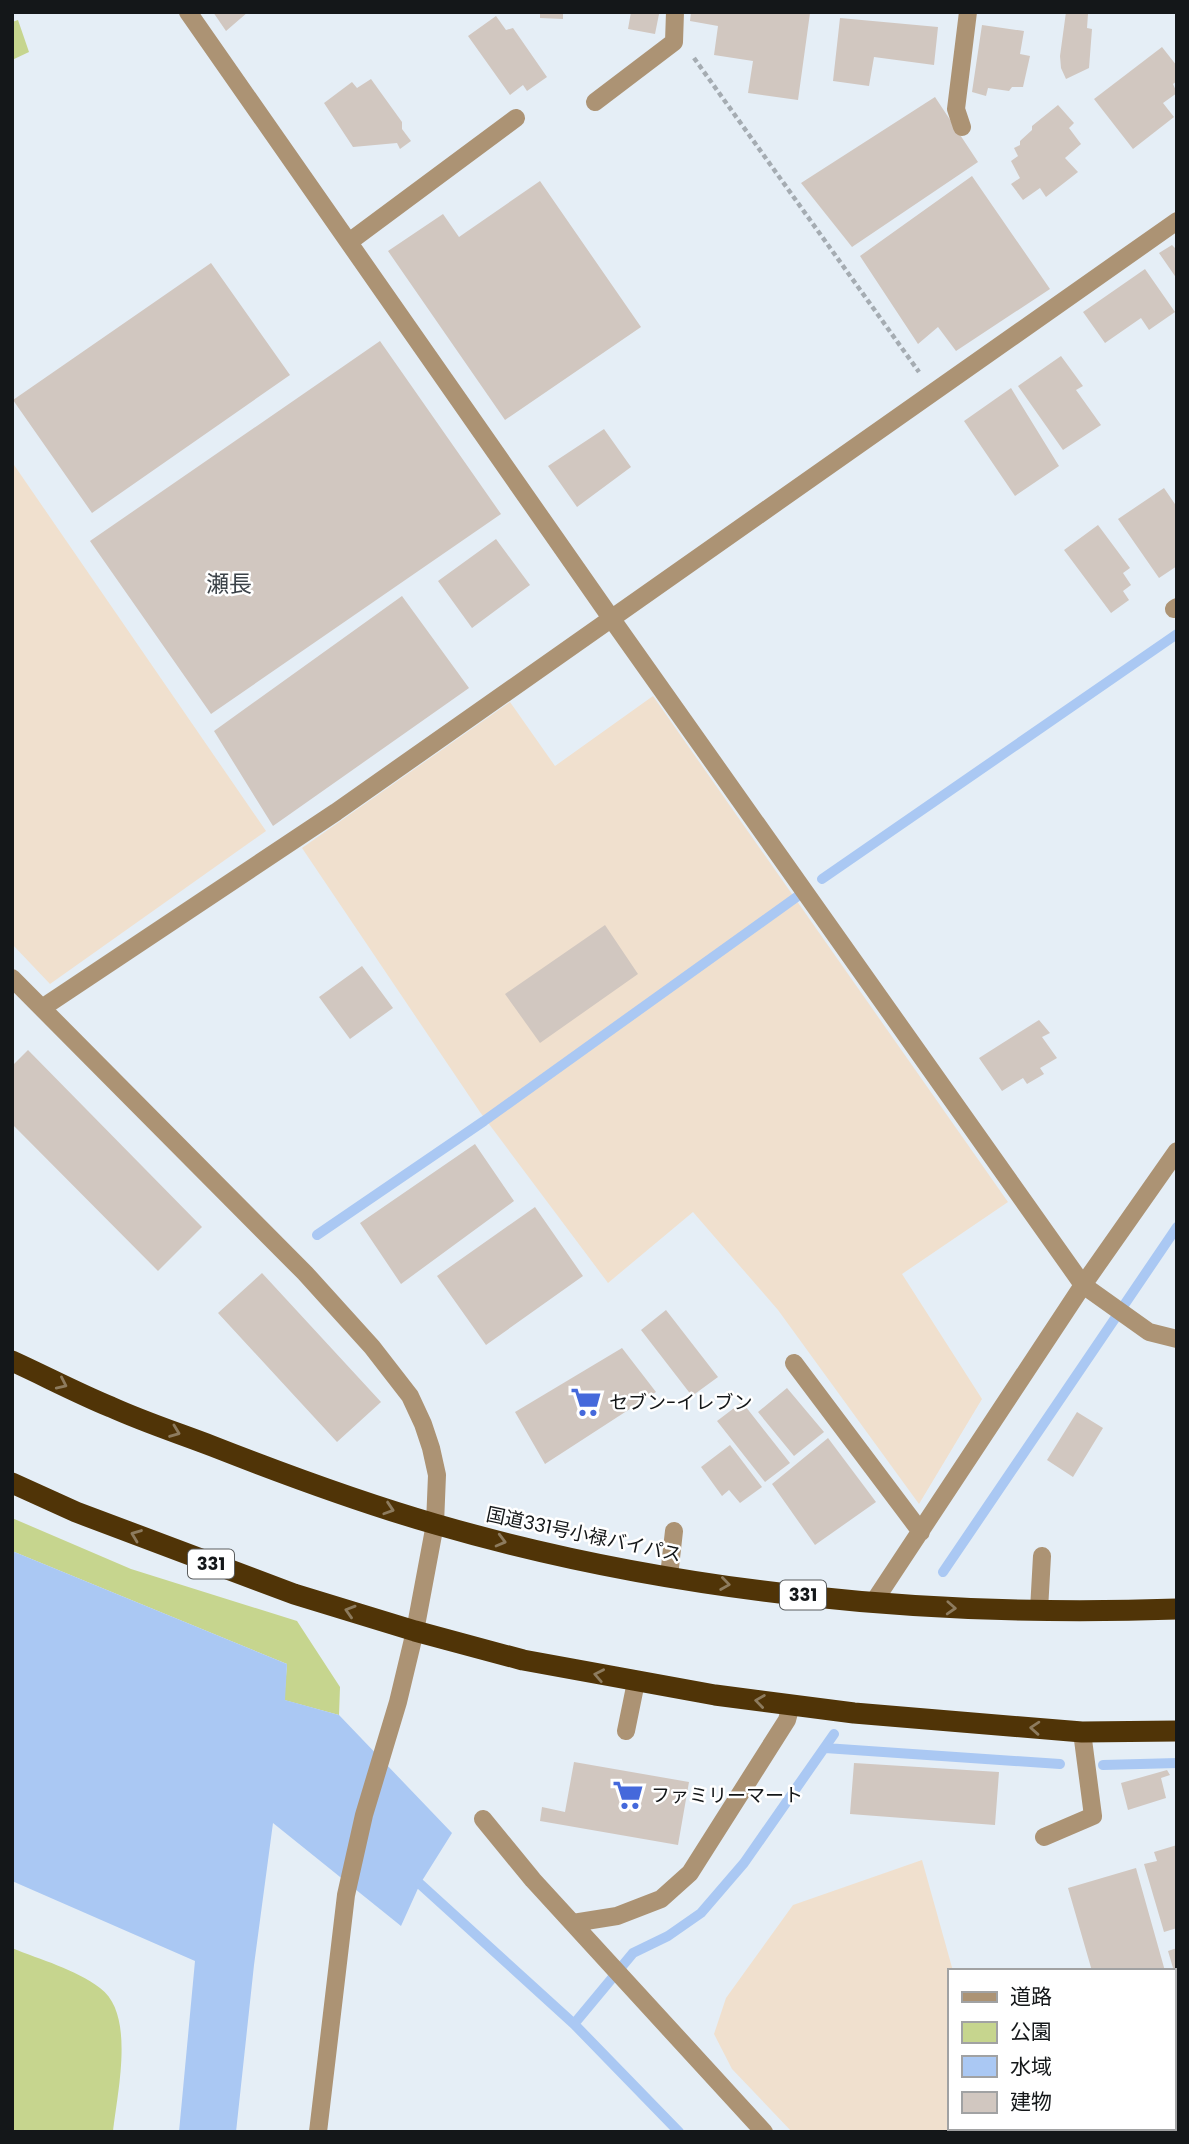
<svg xmlns="http://www.w3.org/2000/svg" width="1189" height="2144" viewBox="0 0 1189 2144" font-family="Poppins,'Noto Sans JP',sans-serif">
<rect width="100%" height="100%" fill="#e5eef6"/>
<path fill="#f0e0ce" d="M12,462l254,369 -216,153 -38,-40z
M653,696l355,506 -106,72 80,125 -63,105 -141,-194 -85,-98 -85,71 -128,-171 -178,-264 208,-146 45,64z
M922,1860l31,111h-4v157h47l1,2 -205,2 -60,-63 -18,-35 12,-36 67,-93z"/>
<path fill="#c6d58e" d="M18,20l11,32 -17,8v-38z
M12,1518l119,51 166,52 43,66 -1,28 -55,-15 3,-36 -275,-113z
M12,1948c29,12 63,21 88,40 36,26 17,105 13,144h-101z"/>
<path fill="#aac8f3" d="M12,1551l275,113 -2,36 54,15 113,118 -32,51 -19,42 -128,-103 -19,142 -18,167h-57l16,-171 -183,-80z"/>
<g fill="none" stroke-linecap="round" stroke-linejoin="round">
<path stroke="#aac8f3" stroke-width="10" d="M822,879l355,-245
M317,1235l167,-114 314,-225
M943,1572l234,-345
M825,1748l235,16
M1103,1765l74,-2
M420,1884l154,140 105,108
M574,2024l59,-71 35,-17 33,-23 43,-50 90,-129"/>
</g>
<path fill="#d1c7c0" d="M213,12h35l-22,19z
M540,12h23v7l-23,-1z
M631,12l28,2 -4,20 -27,-5z
M691,12l119,1 -12,87 -50,-7 5,-32 -39,-6 4,-29 -28,-5z
M1066,12l22,2 -1,14 5,1 -3,39 -23,11 -5,-11 -1,-12z
M496,16l10,14 7,-2 34,49 -20,14 -4,-6 -13,10 -42,-59z
M840,18l98,9 -4,38 -60,-8 -5,29 -36,-5z
M982,25l42,6 -4,23 10,2 -7,31h-11l-3,4 -21,-3 -2,8 -14,-4z
M1162,47l15,19v15l-4,3 4,9 -14,10 11,14 -41,32 -39,-50z
M371,79l31,43v7l9,12 -11,8 -3,-6 -44,4 -29,-44 28,-21 5,6z
M935,97l43,65 -126,85 -51,-64z
M1058,105l16,18 -5,5 12,16 -16,14 13,14 -32,25 -6,-9 -17,12 -12,-16 9,-6 -9,-17 7,-5 -4,-8 6,-3v-4l12,-11v-4z
M972,176l78,113 -94,62 -18,-24 -20,17 -58,-88z
M540,181l101,146 -136,93 -117,-169 55,-37 16,23z
M1172,245l5,5v29l-18,-26z
M211,263l79,112 -198,138 -79,-113z
M1145,269l30,43 -26,18 -8,-12 -36,25 -22,-31z
M380,341l121,173 -290,200 -121,-173z
M1061,356l22,30 -7,4 25,35 -38,25 -45,-64z
M1011,388l48,78 -44,30 -51,-75z
M604,429l27,38 -54,40 -29,-41z
M1164,488l13,19v59l-18,12 -41,-59z
M1098,525l32,43 -7,5 8,12 -8,6 6,9 -18,13 -47,-63z
M496,539l34,46 -58,43 -34,-47z
M402,596l67,92 -196,138 -59,-95z
M605,925l33,49 -98,69 -35,-49z
M362,966l31,42 -43,31 -31,-42z
M1039,1020l11,13 -8,4 15,21 -17,10 4,6 -17,10 -4,-6 -21,13 -23,-33z
M28,1050l174,177 -44,44 -146,-147v-58z
M475,1144l39,57 -113,83 -41,-61z
M535,1207l48,69 -97,69 -49,-69z
M262,1273l119,129 -44,40 -119,-129z
M666,1310l52,67 -26,19 -51,-66z
M622,1348l34,44 -111,72 -30,-52z
M787,1388l37,44 -30,24 -36,-44z
M742,1402l48,61 -25,19 -48,-61z
M1077,1412l26,16 -30,49 -26,-17z
M828,1438l48,64 -61,43 -43,-61z
M730,1445l32,42 -22,16 -11,-13 -7,6 -21,-29z
M574,1762l115,20 -11,63 -138,-24 2,-14 23,5z
M854,1763l145,9 -4,53 -145,-11z
M1167,1770l3,5 -9,3 5,20 -38,12 -7,-27z
M1177,1845v83l-13,4 -20,-68 13,-3 -3,-9z
M1136,1868l29,103h-73l-24,-83z
M1177,1948v30h-1l-8,-27z"/>
<g fill="none" stroke-linecap="round" stroke-linejoin="round">
<path stroke="#a5acb2" stroke-width="4.5" stroke-dasharray="5 3.5" stroke-linecap="butt" d="M694,58l225,314"/>
<path stroke="#ac9374" stroke-width="18" d="M188,12l423,606 472,667 66,47 28,7
M595,102l79,-60 1,-30
M962,127l-6,-18 12,-97
M349,242l167,-124
M1174,609l3,-2
M12,978l293,295 67,74 38,49 13,28 8,24 6,27 -2,49 -20,107 -17,71 -34,113 -18,80 -28,237
M42,1008l294,-196 841,-591
M794,1363l127,169
M669,1576l5,-45
M873,1603l210,-318 94,-134
M1039,1610l3,-54
M626,1731l10,-49
M483,1819l50,61 231,252
M1044,1837l49,-21 -11,-84
M573,1923l44,-7 44,-17 29,-26 97,-153 4,-15"/>
<path stroke="#503407" stroke-width="21" d="M12,1361c33,15 65,32 99,46 33,15 67,26 101,39 74,29 147,56 223,78 237,69 496,94 742,85
M12,1483l64,29 218,82 121,37 108,29 192,35 139,18 228,19 95,-1"/>
</g>
<defs><path id="oneway-chevron" d="M-2-3.5L2.5 0L-2 3.5" fill="none" stroke-width="1.6" stroke-linecap="round" stroke-linejoin="round" transform="scale(1.75)"/></defs>
<g stroke="#8d7b5e">
<use href="#oneway-chevron" transform="translate(62 1384) rotate(25)"/>
<use href="#oneway-chevron" transform="translate(175 1432) rotate(21)"/>
<use href="#oneway-chevron" transform="translate(389 1509) rotate(18)"/>
<use href="#oneway-chevron" transform="translate(136 1535) rotate(-159)"/>
<use href="#oneway-chevron" transform="translate(501 1541) rotate(15)"/>
<use href="#oneway-chevron" transform="translate(725 1584) rotate(8)"/>
<use href="#oneway-chevron" transform="translate(951 1608) rotate(3)"/>
<use href="#oneway-chevron" transform="translate(350 1611) rotate(-163)"/>
<use href="#oneway-chevron" transform="translate(599 1675) rotate(-169)"/>
<use href="#oneway-chevron" transform="translate(760 1701) rotate(-172)"/>
<use href="#oneway-chevron" transform="translate(1035 1728) rotate(-176)"/>
</g>
<defs>
<g id="supermarket-bare" transform="scale(2.415)"><path d="M-6-5.5h2.5l.6 2H6L4.5 2H-2.5L-4.4-4H-6ZM-1.5 3.2a1.3 1.3 0 1 0 .1 0ZM3 3.2a1.3 1.3 0 1 0 .1 0Z" fill="#4569db" stroke="#fff" stroke-width="2.5" paint-order="stroke"/></g>
</defs>
<g fill-rule="evenodd">
<use href="#supermarket-bare" x="586" y="1402"/>
<use href="#supermarket-bare" x="628" y="1795"/>
</g>
<g text-anchor="middle" stroke-width="5" stroke-linejoin="round" paint-order="stroke">
<g fill="#fff" stroke="#5a5d5e" stroke-width="2">
<rect x="188" y="1549.5" width="46" height="29" rx="5"/>
<rect x="780" y="1580.5" width="46" height="29" rx="5"/>
</g>
<g font-size="18" font-weight="bold" fill="#141719">
<text x="211" y="1570">331</text>
<text x="803" y="1601">331</text>
</g>
<g font-size="19" fill="#141719" stroke="#fff" text-anchor="start">
<text x="609" y="1409">セブン-イレブン</text>
<text x="651" y="1802">ファミリーマート</text>
</g>
<g font-size="19" fill="#141719" stroke="#fff">
<text transform="translate(584 1534) rotate(12)" y="7">国道331号小禄バイパス</text>
</g>
<g font-size="23" fill="#3c4349" stroke="#fff">
<text x="229" y="592">瀬長</text>
</g>
</g>
<rect width="1189" height="2144" fill="none" stroke="#141719" stroke-width="28"/>
<rect x="948" y="1969" width="228" height="161" fill="#ffffff" stroke="#a1a2a3" stroke-width="2"/>
<rect x="962" y="1992" width="35" height="10" fill="#ac9374" stroke="#a1a2a3" stroke-width="2"/>
<text x="1010" y="2004" font-size="21" fill="#141719">道路</text>
<rect x="962" y="2022" width="35" height="21" fill="#c6d58e" stroke="#a1a2a3" stroke-width="2"/>
<text x="1010" y="2039" font-size="21" fill="#141719">公園</text>
<rect x="962" y="2056" width="35" height="21" fill="#aac8f3" stroke="#a1a2a3" stroke-width="2"/>
<text x="1010" y="2074" font-size="21" fill="#141719">水域</text>
<rect x="962" y="2092" width="35" height="21" fill="#d1c7c0" stroke="#a1a2a3" stroke-width="2"/>
<text x="1010" y="2109" font-size="21" fill="#141719">建物</text>
</svg>
